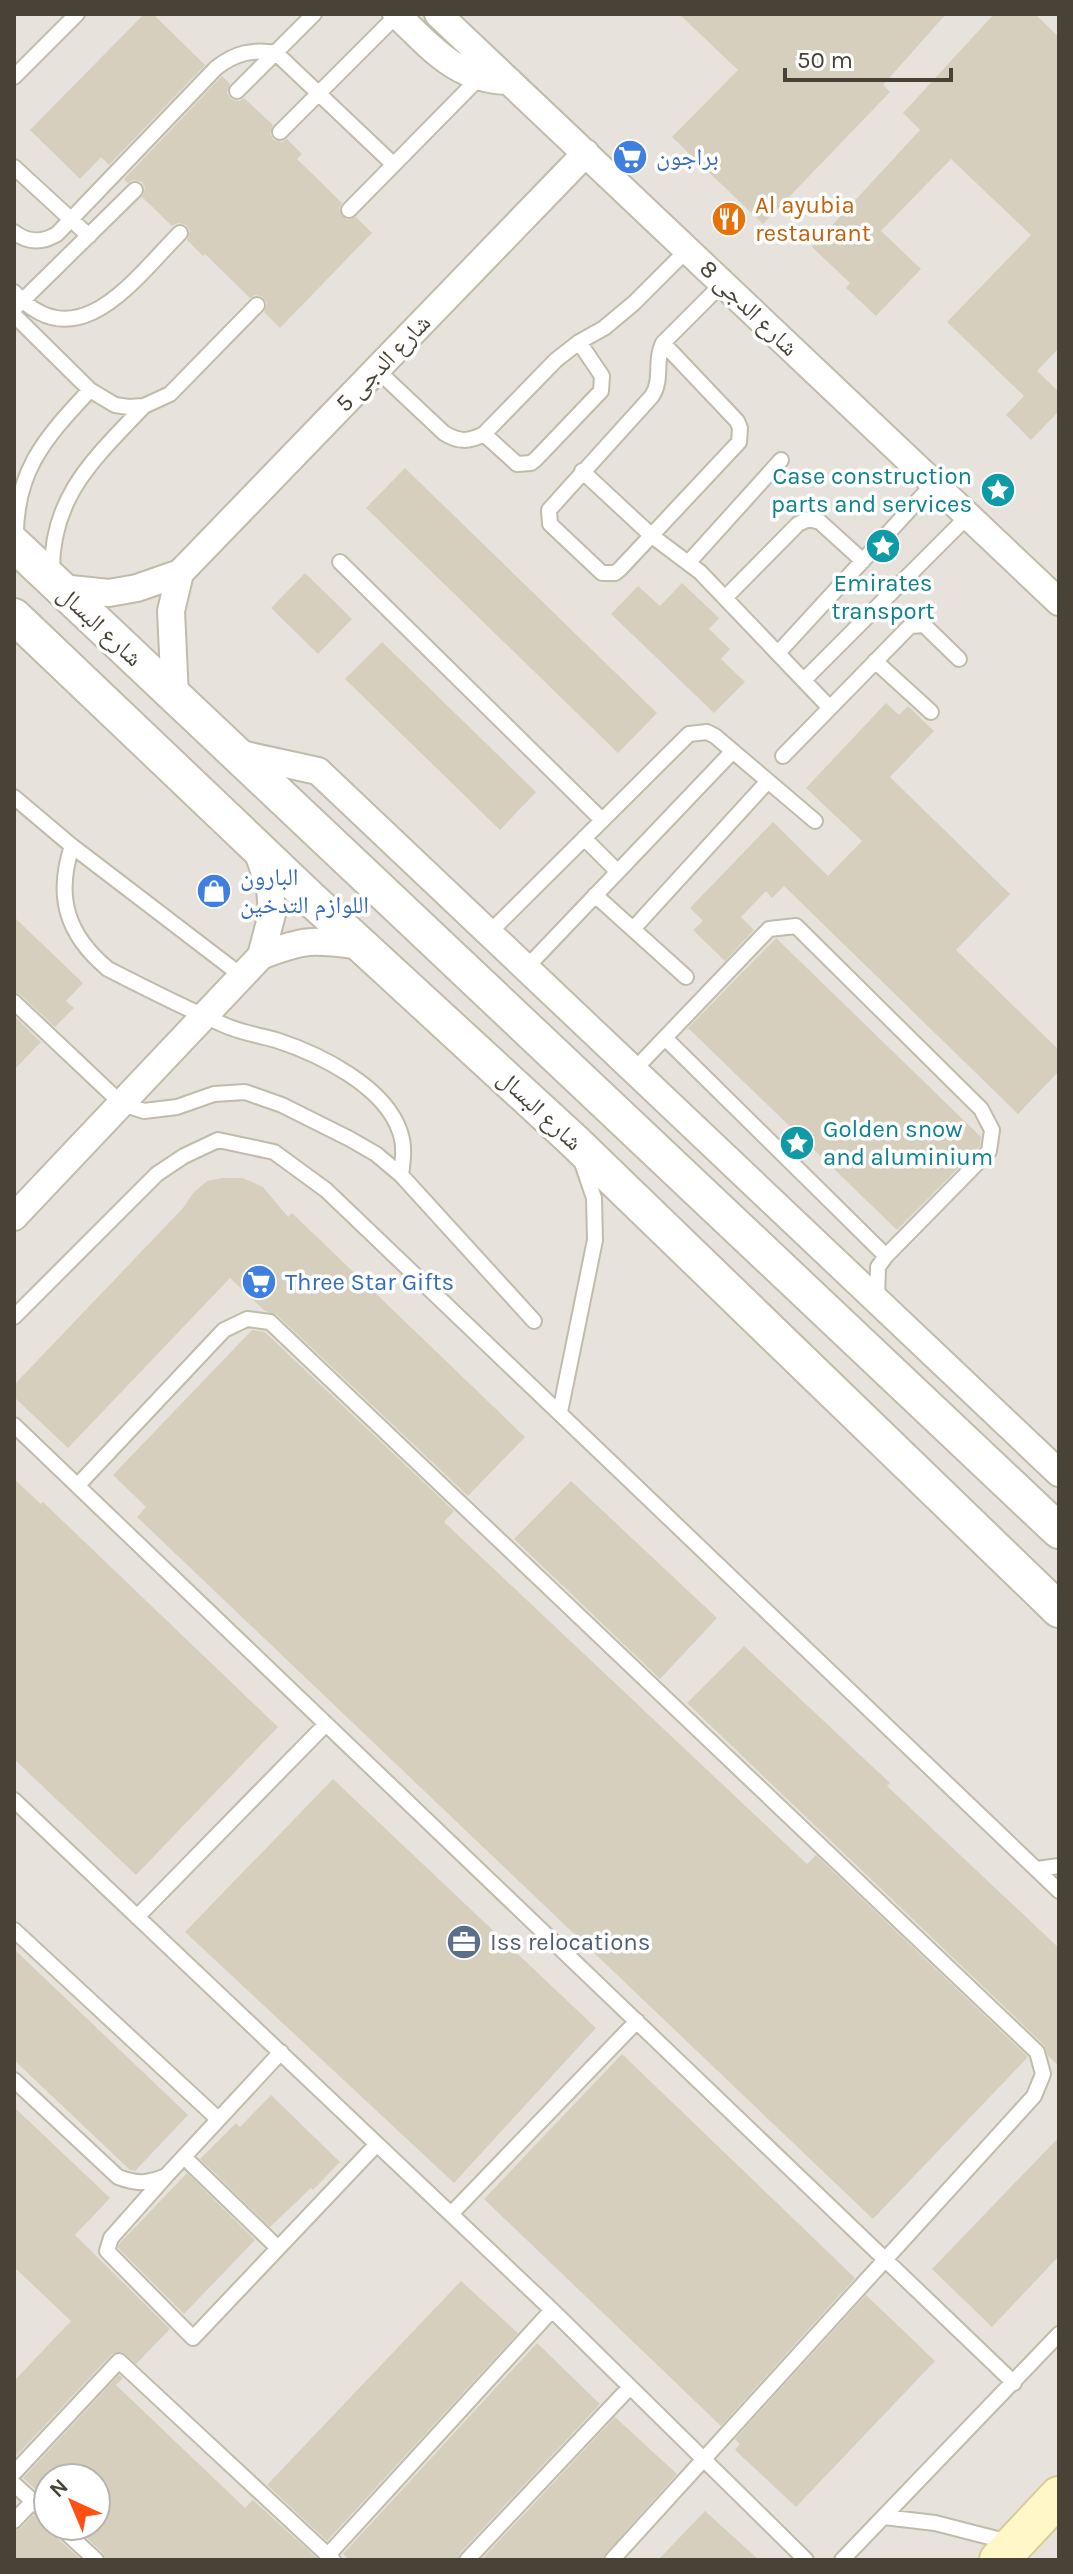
<svg xmlns="http://www.w3.org/2000/svg" width="1073" height="2574" viewBox="0 0 1073 2574" font-family="Karla,'Noto Naskh Arabic',sans-serif">
<rect width="100%" height="100%" fill="#f5f2e8"/>
<path fill="#e7e3dc" fill-rule="evenodd" d="M14,14h1045v2546h-1045zM48,2478h48v48h-48z"/>
<path fill="#d7cfbd" d="M144,14h9l52,51 -96,100 -8,-8 -21,22 -50,-49z
M679,14h267l-63,71 7,7 -127,132 -91,-87 66,-67z
M994,14h41l24,23v311l-22,23 22,21v19l-28,29 -25,-25 18,-19 -77,-74 84,-87 -80,-76 -70,72 40,38 -45,47 -30,-28 4,-5 -38,-36 108,-117 -17,-17z
M222,76l8,8 -3,9 4,6 8,2 5,-3 29,27 -3,9 4,6 8,2 5,-3 15,15 -5,5 45,44 -3,5 3,8 5,4 9,-3 16,16 -92,95 -16,-16 3,-9 -4,-6 -8,-2 -5,3 -45,-44 -2,2 -16,-16 3,-9 -4,-6 -8,-2 -6,3 -30,-29 3,-9 -3,-6 -9,-2 -5,3 -4,-4z
M405,468l252,245 -39,40 -252,-245z
M305,573l47,46 -34,35 -47,-46z
M682,583l37,35 -10,11 21,20 -9,10 24,23 -31,31 -103,-99 27,-28 22,20z
M382,642l154,150 -36,38 -155,-151z
M886,703l13,12 9,-9 26,25 -44,46 120,117 -54,56 103,100v21l-41,43 -234,-228 -12,12 -6,-7 -25,26 13,13 -29,31 -32,-31 10,-9 -13,-13 83,-86 55,54 34,-35 -56,-53z
M14,917l69,66 -17,18 8,7 -19,19 -34,-32 -7,-3z
M776,938l205,199 -1,9 -83,84 -209,-202z
M14,1016l27,26 -27,28z
M222,1178h21l20,9 25,30 4,-4 233,224 -57,59 -191,-181 -12,-4 -35,-33 -162,170 -54,-51v-12l169,-177 10,-15 14,-12z
M252,1330l13,2 189,179 -10,11 363,342 9,-9 212,202 -155,162 -736,-702 9,-10 -33,-32z
M14,1479l27,25 2,-2 235,225 -142,148 -122,-116z
M571,1481l146,137 -57,61 -146,-140z
M744,1646l146,137 -3,3 172,162v118l-11,-10 -4,-11 -357,-342z
M333,1779l263,249 -142,155 -269,-251z
M14,1949l174,166 -53,56 -5,-1 -116,-110z
M622,2054l233,224 -134,148 -237,-227z
M271,2095l69,67 -27,28 -2,-2 -41,39 -70,-68 36,-36 4,4z
M14,2107l96,91 -35,37 95,94 -34,35 -14,-12 -10,2 -98,104v-77l57,-60 -57,-54z
M1059,2137v119l-67,71 -60,-58z
M187,2173l68,67 -71,74 -66,-66 2,-5z
M461,2281l57,52 -191,208 -60,-56z
M866,2295l69,66 -139,146 -61,-57 5,-6 -5,-5z
M537,2343l63,61 -140,149 -3,7h-107l-7,-6z
M119,2375l4,3 -7,7 129,123 8,-8 65,59 -212,1 -3,-7 -29,-27h22v-48h-48v23l-25,-23z
M615,2417l62,57 -77,86h-119z
M705,2511l54,49h-101z
M33,2515l15,10 4,8 29,27h-67v-29l7,-3z"/>
<g fill="none" stroke-linecap="round" stroke-linejoin="round">
<g stroke="#c1bbaa" stroke-width="18">
<path id="service" d="M14,77l63,-63
M237,91l77,-77
M280,132l117,-117
M14,167l75,69
M349,210l130,-132
M14,232c14,11 28,11 43,2l159,-166c19,-15 36,-19 60,-15l117,111
M14,292c64,70 121,-14 166,-59
M17,306l118,-116
M14,315l76,75 25,15 14,2 15,-1 26,-12 87,-89
M663,343l74,78 3,7 -1,14 -119,127 -5,4h-13l-52,-49 -1,-14 103,-114c11,-17 2,-35 11,-53z
M663,343l60,-60
M377,370l67,63c14,9 25,9 40,1l72,-74 23,-18 25,-14 30,-25 54,-54
M484,434l33,30 14,-1 5,-4 65,-68 1,-15 -23,-34
M582,471l70,65 48,36 130,136
M16,546c-3,-72 27,-106 74,-156
M340,562l262,258
M689,562l92,-102
M52,575c-2,-78 42,-116 92,-169
M725,598l73,-74 11,-5 11,3 43,39
M778,653l156,-170
M875,661l56,51
M804,680l164,-164
M783,756l127,-130 14,-1 35,34
M14,797l58,49 170,130
M584,838l33,33
M72,846c-17,51 -5,89 36,123 39,20 80,41 121,58 15,6 32,9 47,13 43,14 109,46 124,92 5,14 3,29 1,43
M595,895l91,82
M633,929l135,-148
M489,933l200,-199 18,-2 8,4 100,85
M526,968l207,-217
M14,1002l108,102 22,7 33,-4 37,-13 31,-2 37,13 68,34 26,15 25,21 133,146
M665,1038l221,218
M634,1070l135,-141 27,-3 185,183 11,21 -3,21 -103,105 -8,11 -1,31
M14,1317l143,-143 27,-18 34,-16 56,12 52,38 733,701
M560,1412l35,-172 -1,-42 -13,-38
M14,1425l1000,958
M78,1485l146,-155 23,-11 23,3 767,730 6,22 -9,22 -422,464
M14,1800l538,510 254,250
M1037,1869l22,-3
M137,1917l189,-193
M14,1930l204,189
M14,2080l104,97c19,7 29,7 48,-1l115,-124
M184,2157l94,91
M166,2176l-55,62 -4,13 86,87 184,-194
M451,2214l186,-193
M14,2473l105,-112 214,199
M14,2484l34,31
M884,2517l51,6 74,19
M14,2521l19,-20
M59,2526l37,34
M328,2555l224,-245
M467,2560l163,-173
M842,2560l217,-226"/>
</g>
<g stroke="#c1bbaa" stroke-width="30">
<path id="minor" d="M396,14c36,34 60,66 113,67
M438,14l621,588
M61,588l48,5 28,-5 43,-15 406,-420
M175,696l-4,-85 9,-38
M236,753l82,18 741,702
M256,847l14,41 2,26 -11,42
M14,1217l247,-261c45,-18 54,-16 101,-10"/>
</g>
<g stroke="#c1bbaa" stroke-width="38">
<path id="tertiary" d="M14,544l1045,987
M14,616l297,283 263,242 485,469"/>
</g>
<g stroke="#d7cc95" stroke-width="42">
<path id="secondary" d="M999,2560l60,-64"/>
</g>
<use href="#service" stroke="#fff" stroke-width="14"/>
<use href="#minor" stroke="#fff" stroke-width="26"/>
<use href="#tertiary" stroke="#fff" stroke-width="34"/>
<use href="#secondary" stroke="#fff7c7" stroke-width="38"/>
</g>
<defs>
<g id="supermarket-disc" transform="scale(1.8)"><circle r="9.5" fill="#3f7fe0" stroke="#fff"/><path d="M-6-5.5h2.5l.6 2H6L4.5 2H-2.5L-4.4-4H-6ZM-1.5 3.2a1.3 1.3 0 1 0 .1 0ZM3 3.2a1.3 1.3 0 1 0 .1 0Z" fill="#fff"/></g>
<g id="restaurant-disc" transform="scale(1.8)"><circle r="9.5" fill="#e8710a" stroke="#fff"/><path d="M-5-6h1v4h1v-4h1v4h1v-4h1v5L-1.5 .5V6h-2V.5L-5-1ZM5-6V6H3V1.5H1.5Q1.5-4 5-6Z" fill="#fff"/></g>
<g id="sight-disc" transform="scale(1.8)"><circle r="9.5" fill="#0f9aa8" stroke="#fff"/><path d="M0-6L1.8-2.2L6-1.7L2.9 1.2L3.7 5.4L0 3.3L-3.7 5.4L-2.9 1.2L-6-1.7L-1.8-2.2Z" fill="#fff"/></g>
<g id="shop-disc" transform="scale(1.8)"><circle r="9.5" fill="#3f7fe0" stroke="#fff"/><path d="M-5-2.5h2.3a2.7 3.5 0 0 1 5.4 0H5L5.5 6h-11ZM-1.5-2.5h3a1.5 2.3 0 0 0-3 0Z" fill="#fff"/></g>
<g id="office-disc" transform="scale(1.8)"><circle r="9.5" fill="#5c6f8a" stroke="#fff"/><path d="M-6-3h4V-5.5h4V-3h4V5H-6ZM-1-4.5V-3h2v-1.5ZM-6 0V1H6V0Z" fill="#fff"/></g>
</defs>
<g fill-rule="evenodd">
<use href="#supermarket-disc" x="630" y="157"/>
<use href="#restaurant-disc" x="729" y="219"/>
<use href="#sight-disc" x="998" y="490"/>
<use href="#sight-disc" x="883" y="546"/>
<use href="#shop-disc" x="214" y="891"/>
<use href="#sight-disc" x="797" y="1143"/>
<use href="#supermarket-disc" x="259" y="1282"/>
<use href="#office-disc" x="464" y="1942"/>
</g>
<g text-anchor="middle" stroke-width="7" stroke-linejoin="round" paint-order="stroke">
<g font-size="24" fill="#366cbe" stroke="#fff" text-anchor="start">
<text x="656" y="165">براجون</text>
<text x="240" y="885">البارون<tspan x="240" dy="28">اللوازم التدخين</tspan></text>
<text x="285" y="1290">Three Star Gifts</text>
</g>
<g font-size="24" fill="#c56008" stroke="#fff" text-anchor="start">
<text x="755" y="213">Al ayubia<tspan x="755" dy="28">restaurant</tspan></text>
</g>
<g font-size="24" fill="#484336" stroke="#fff">
<text transform="translate(749 308) rotate(44)" y="8">شارع الدجى 8</text>
<text transform="translate(383 363) rotate(-46)" y="8">شارع الدجى 5</text>
<text transform="translate(100 626) rotate(43)" y="8">شارع البسال</text>
<text transform="translate(540 1110) rotate(43)" y="8">شارع البسال</text>
</g>
<g font-size="24" fill="#0d838f" stroke="#fff" text-anchor="end">
<text x="972" y="484">Case construction<tspan x="972" dy="28">parts and services</tspan></text>
<text x="883" y="591" text-anchor="middle">Emirates<tspan x="883" dy="28">transport</tspan></text>
<text x="823" y="1137" text-anchor="start">Golden snow<tspan x="823" dy="28">and aluminium</tspan></text>
</g>
<g font-size="24" fill="#4e5e75" stroke="#fff" text-anchor="start">
<text x="490" y="1950">Iss relocations</text>
</g>
</g>
<rect width="1073" height="2574" fill="none" stroke="#484336" stroke-width="32"/>
<g transform="translate(72 2502) rotate(316)"><circle r="38" fill="#ffffff" stroke="#b6b4af" stroke-width="2"/>
<path d="M0-6L14 30L0 20L-14 30Z" fill="#ff5014"/>
<text y="-12" font-size="22" font-weight="bold" text-anchor="middle" fill="#484336">N</text>
</g>
<path d="M785 68v12h166v-12" fill="none" stroke="#484336" stroke-width="4"/>
<text x="797" y="68" font-size="24" fill="#484336" stroke="#ffffff" stroke-width="6" paint-order="stroke">50 m</text>
</svg>
